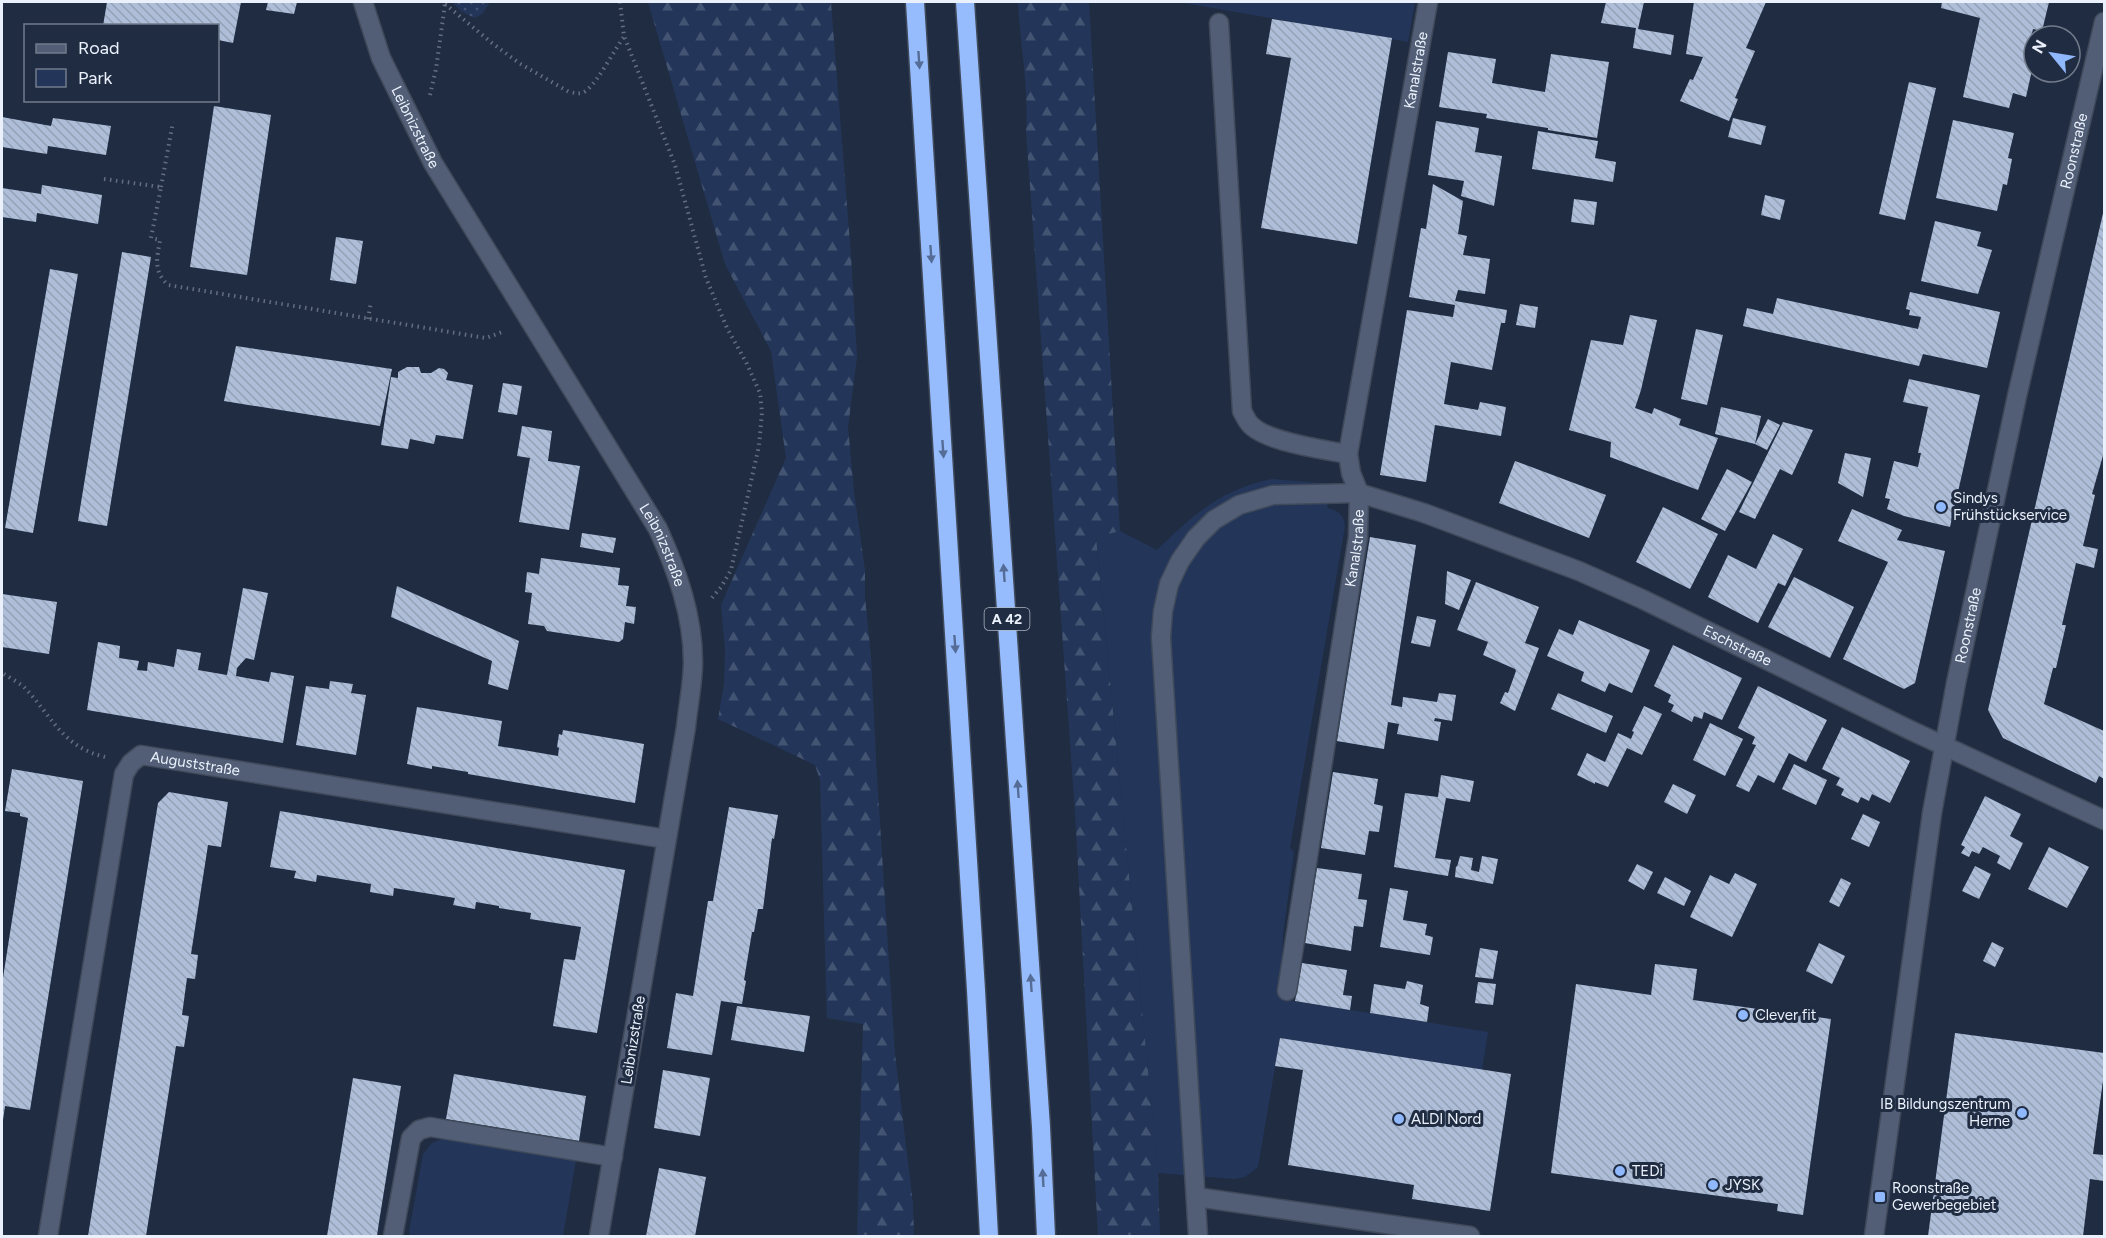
<svg xmlns="http://www.w3.org/2000/svg" width="2106" height="1238" viewBox="0 0 2106 1238" font-family="Figtree,sans-serif">
<defs>
<pattern id="forest-firs" width="22" height="20" patternUnits="userSpaceOnUse" patternTransform="scale(1.5)"><rect width="22" height="20" fill="#23365a"/><path d="M5 1l3.5 6h-7zM16 11l3.5 6h-7z" fill="#435473"/></pattern>
<pattern id="park-dots" width="8" height="8" patternUnits="userSpaceOnUse" patternTransform="scale(1.5)"><rect width="8" height="8" fill="#23365a"/><path d="M2 2h.1M6 6h.1" fill="none" stroke="#435473" stroke-width="1.8" stroke-linecap="round"/></pattern>
<pattern id="building-back-hatch" width="6" height="6" patternUnits="userSpaceOnUse" patternTransform="scale(1.5)"><rect width="6" height="6" fill="#aebed9"/><path d="M-1 5l2 2M0 0l6 6M5-1l2 2" fill="none" stroke="#94a0b6"/></pattern>
</defs>
<rect width="100%" height="100%" fill="#202c41"/>
<path fill="#23365a" d="M1178,2h237l-7,40z
M1272,479l59,5 -4,24c11,2 17,7 18,18l-55,322 4,4 -11,83 -2,64 207,33 -6,38 -202,-32 -22,129 -13,10 -11,2 -76,-6 -62,-637 24,-5 37,19c35,-34 64,-61 115,-71z
M444,1138l132,22 -13,76h-153l-1,-4 14,-78 9,-11z"/>
<path fill="url(#forest-firs)" d="M648,2h183l20,254 6,101 -9,70 6,65 11,78v27l6,60 6,120 18,277 18,150 1,32h-57l6,-212 -36,-6 -7,-238 -5,-15 -97,-46 6,-35 1,-34 -4,-45 65,-147 -15,-107 -46,-87z
M1018,2h71l31,529 -24,6 62,636 2,63h-62l-23,-424 -49,-681c3,-44 -6,-86 -8,-129z"/>
<path fill="url(#park-dots)" d="M452,2h38l-8,12 -8,4 -13,-7z"/>
<path fill="url(#building-back-hatch)" d="M107,2h134l-8,41 -15,-3v-14h-115z
M268,2h29l-3,12 -28,-4z
M1606,2h38l-6,27 36,6 -3,20 -38,-7 3,-20 -35,-5z
M1694,2h72l-20,46 9,3 -20,47 3,1 -9,22 -49,-20 10,-22 3,1 10,-23 -17,-3z
M1942,2h107l-7,29 -9,-2 -5,20 5,1 -4,19 3,1 -6,27 -13,-4 -4,15 -46,-11 17,-79 -39,-10z
M1272,19l120,19 -35,206 -96,-16 30,-170 -25,-4z
M1448,52l48,7 -4,24 53,9 6,-38 58,8 -12,76 -49,-8v-2l-62,-10 1,-4 -48,-7z
M1909,82l27,6 -31,132 -26,-6z
M214,106l57,9 -24,160 -57,-8z
M2,117l49,9 2,-8 58,8 -5,29 -58,-9 -1,8 -45,-7z
M1733,118l33,8 -5,19 -33,-8z
M1953,120l61,13 -6,25 4,1 -5,26 -4,-1 -6,27 -61,-13z
M1436,121l43,7 -4,24 27,4 -8,50 -33,-10 3,-15 -36,-6z
M1538,131l60,10 -3,17 21,4 -3,20 -81,-13z
M1433,184l30,17 -5,33 9,2 -4,19 27,4 -5,35 -27,-4 -3,11 52,9 -2,13h-4l-9,47 -41,-8 -7,42 34,6 2,-8 26,5 -5,29 -66,-11 -9,57 -46,-7 27,-165 46,7 2,-12 -46,-8 12,-69 5,1z
M42,185l60,10 -4,29 -61,-11 -1,9 -34,-5v-29l39,6z
M1765,195l20,5 -5,20 -19,-5z
M1574,199l23,3 -3,23 -23,-3z
M2104,209v243l-12,42 3,1 -12,51 15,3 -4,19 -18,-5 -14,62h4l-10,43h-3l-9,36 60,27v48l-5,-3 -3,7 -93,-45 -15,-28z
M1935,221l46,11 -4,14 15,4 -14,44 -57,-13z
M336,237l27,4 -7,43 -26,-4z
M122,252l29,5 -44,269 -29,-5z
M50,269l28,5 -45,259 -28,-5z
M1910,292l90,20 -13,56 -64,-14 -4,12 -176,-40 4,-18 26,6 4,-16 141,31 3,-12 -12,-2 1,-5 -4,-1z
M1520,304l18,3 -3,21 -19,-3z
M1630,315l27,5 -16,70 -6,18 17,6 2,-6 27,11 -2,6 39,13 -20,52 -88,-33 1,-15 -42,-12 22,-90 32,5z
M1696,329l27,6 -16,70 -26,-6z
M236,346l156,23 -12,57 -156,-25z
M407,367h12l2,6h10l8,-5 5,1 4,4 -2,7 27,5 -10,54 -27,-4 -2,9 -24,-5 -2,10 -27,-4 10,-68 7,1v-6z
M1909,379l71,16 -30,132 -46,-11 -17,-7 3,-10 -5,-1 9,-37 24,6 3,-14h-3l10,-46 -25,-5z
M503,383l19,3 -5,29 -19,-3z
M1721,407l40,9 -6,28 -40,-10z
M1768,419l12,6 -13,25 -12,-6z
M1783,422l30,8 -21,45 -12,-6 -25,50 -16,-7z
M522,426l30,5 -4,30 32,5 -11,64 -50,-8 11,-64 -13,-2z
M1845,453l26,5 -8,39 -25,-14z
M1515,461l91,34 -17,43 -90,-35z
M1727,469l25,13 -27,49 -24,-12z
M1663,507l55,27 -28,55 -54,-27z
M1852,509l50,21 -5,10 48,11 -30,132 -11,6 -61,-30 45,-97 -50,-21z
M582,533l34,5 -3,15 -33,-6z
M1773,534l30,15 -18,37 -7,-3 -20,40 -50,-26 20,-42 28,14z
M1370,537l46,8 -25,160 11,2 1,-10 34,5 2,-9 17,2 -4,26 -17,-3 -1,3 7,1 -3,19 -41,-7 2,-10 -11,-2 -4,27 -47,-8z
M541,558l79,10 -2,17 11,1 -3,20 10,1 -2,17 -9,-2 -2,17 -4,3 -72,-11 -3,-5 -16,-2 4,-31 -7,-1 2,-20 12,2z
M1447,571l24,9 -12,30 -14,-6z
M1794,577l60,30 -24,51 -62,-31z
M1476,582l63,25 -14,36 14,5 -24,63 -15,-8 5,-11 3,1 8,-22 -1,-2 -32,-14 5,-13 -31,-12z
M397,586l122,55 -11,49 -20,-6 4,-23 -101,-44z
M243,588l25,5 -14,67 -8,-2 -9,10 -1,8 33,6 2,-10 23,4 -11,67 -196,-33 11,-68 22,4 -1,12 20,3 -2,9 10,1 1,-9 26,5 3,-18 24,4 -3,17 29,5z
M2,594l55,8 -8,52 -47,-7z
M1417,616l19,4 -6,27 -19,-4z
M1579,620l71,30 -18,43 -23,-10 -4,9 -24,-11 3,-9 -37,-16 12,-27 14,6z
M1673,645l69,33 -20,42 -18,-8 -2,7 -8,-3 -2,6 -21,-11 3,-6 -6,-3 3,-7 -17,-9z
M330,681l23,3 -2,9 15,2 -10,60 -60,-10 10,-59 23,3z
M1758,686l69,34 -21,42 -17,-9 -15,30 -16,-8 -9,17 -13,-6 20,-41 -4,-1 3,-7 -17,-9z
M1558,693l55,23 -7,17 -55,-24z
M1644,706l18,8 -20,41 -15,-7 -19,39 -13,-5v2l-18,-9 10,-22 18,9 13,-29 13,6 3,-7 -2,-1z
M417,707l85,14 -4,25 31,5 29,5 1,-8 -2,-1 2,-13 3,1 1,-5 81,14 -9,59 -167,-29v-2l-36,-6v3l-25,-5z
M1710,723l33,16 -18,37 -32,-16z
M1842,727l68,34 -20,42 -18,-9 -3,7 -8,-4 -3,6 -17,-8 3,-6 -8,-4 4,-7 -18,-9z
M1794,764l33,16 -11,25 -34,-16z
M12,769l71,12 -53,329 -25,-4 -2,14 -1,-136 26,-166 -8,-2v-3l-15,-2z
M1333,772l45,7 -4,25 9,2 -4,26 -10,-1 -4,24 -44,-7z
M1441,775l33,6 -4,21 -24,-4 -11,60 16,2 -3,16 -54,-9 11,-74 33,4z
M1673,784l23,11 -9,19 -23,-12z
M169,792l59,10 -7,45 -13,-2 -17,109 7,1 -3,24 -8,-1 -5,37 7,1 -5,31 -8,-1 -30,190h-58l70,-433z
M1985,796l36,18 -11,22 13,7 -13,27 -13,-7 3,-7 -17,-9 -4,7 -7,-3 -3,6 -8,-4 4,-6 -4,-2z
M729,807l49,8 -4,24 -2,-1 -9,71h-5l-4,23h-2l-8,48 2,1 -4,23 -21,-3 -9,54 -45,-7 9,-55 17,3 15,-95h5z
M280,811l345,59 -28,163 -44,-7 11,-67 11,1 6,-33 -51,-8 1,-6 -32,-5v-2l-23,-4 -1,7 -22,-4 2,-7 -61,-10 -1,8 -23,-4 1,-8 -54,-9 -1,7 -22,-4 2,-7 -26,-4z
M1863,814l17,8 -11,25 -18,-8z
M2049,847l40,20 -22,41 -39,-19z
M1460,856l13,2 -2,12 8,2 3,-16 16,3 -5,25 -38,-7 1,-11 1,1z
M1637,864l16,8 -9,18 -16,-9z
M1975,866l16,8 -12,25 -17,-8z
M1317,868l45,6 -4,25 9,1 -2,14 -2,13 -9,-1 -3,25 -46,-8z
M1735,873l22,11 -25,53 -42,-20 20,-42 19,9z
M1665,877l26,14 -7,15 -27,-13z
M1841,878l10,5 -12,24 -10,-5z
M1390,888l18,3 -5,29 24,4 -2,11 8,2 -3,18 -50,-8z
M1992,942l12,6 -9,19 -12,-6z
M1819,943l26,13 -13,28 -26,-13z
M1480,948l18,3 -5,28 -18,-2z
M1302,963l45,7 -4,25 9,1 -2,14 -55,-9z
M1655,964l42,5 -4,31 138,19 -28,196 -26,-4 1,-7 -227,-31 25,-189 75,11z
M1407,981l16,4 -3,19 9,3 -2,15 -57,-9 4,-29 31,5z
M1478,982l18,2 -3,21 -18,-2z
M737,1006l73,10 -6,36 -73,-12z
M1955,1033l149,20v20l-11,81 11,1v26l-14,-2 -7,57h-155z
M1280,1038l231,36 -21,137 -78,-12 2,-14 -126,-20 15,-95 -28,-4z
M663,1070l47,8 -10,58 -46,-8z
M454,1074l132,22 -7,45 -133,-22z
M353,1078l48,8 -22,136 -2,14h-50z
M659,1168l47,9 -11,59h-49z"/>
<g fill="none" stroke-linecap="round" stroke-linejoin="round">
<g stroke="#3f495a" stroke-width="21">
<g id="minor">
<path id="s1" d="M363,2l18,56 52,105 225,366c19,42 35,86 35,133 0,21 -5,44 -7,65l-87,509"/>
<path d="M1219,23l23,388c3,5 6,13 11,16 17,15 72,23 95,27"/>
<path id="s2" d="M1287,991l71,-454 1,-44 -8,-20 -3,-19 80,-452"/>
<path d="M1196,1197l274,39"/>
<path id="s3" d="M48,1236l76,-462 7,-11 10,-8 525,84"/>
<path d="M393,1236l18,-98 8,-8 11,-3 183,30"/>
<path id="s4" d="M1198,1236l-37,-599 2,-26 6,-27 11,-23 16,-23 18,-18 25,-15 34,-10 86,-2 65,20 155,58 63,28 268,131 194,90"/>
<path id="s5" d="M1874,1236l58,-423 24,-130 61,-287 87,-374"/>
</g>
</g>
<g stroke="#3f495a" stroke-width="21">
<path id="highway" d="M915,2l61,988 13,246
M965,2l76,1125 5,109"/>
</g>
<path stroke="#646e80" stroke-width="4" stroke-dasharray="1.5 4.5" stroke-linecap="butt" d="M620,2l4,34 51,129 31,113 21,50 19,34 14,31 2,19 -3,34 -28,124 -10,17 -10,12
M445,4l47,39 27,20 50,29c7,1 12,3 18,-2 12,-10 27,-40 37,-53
M430,95l6,-26 9,-65 -1,-2
M104,179l57,8 -10,51 9,2c-3,18 -7,31 8,45l318,53 19,-7
M161,187l12,-65
M368,319l3,-17
M4,674c6,4 14,8 20,13 28,29 38,60 81,70"/>
<use href="#minor" stroke="#515e76" stroke-width="18"/>
<use href="#highway" stroke="#96bcfe" stroke-width="18"/>
</g>
<defs><path id="oneway-solid" d="M-6-.8H1V-3.2L6.5 0L1 3.2V.8H-6Z" transform="scale(1.5)"/></defs>
<g fill="#556d96">
<use href="#oneway-solid" transform="translate(919 60) rotate(86)"/>
<use href="#oneway-solid" transform="translate(931 254) rotate(86)"/>
<use href="#oneway-solid" transform="translate(943 449) rotate(86)"/>
<use href="#oneway-solid" transform="translate(1004 573) rotate(-94)"/>
<use href="#oneway-solid" transform="translate(955 644) rotate(86)"/>
<use href="#oneway-solid" transform="translate(1018 789) rotate(-94)"/>
<use href="#oneway-solid" transform="translate(1031 983) rotate(-94)"/>
<use href="#oneway-solid" transform="translate(1043 1178) rotate(-93)"/>
</g>
<g fill="#90b8fd" stroke="#202c41" stroke-width="2">
<circle cx="1941" cy="507" r="6"/>
<circle cx="1743" cy="1015" r="6"/>
<circle cx="2022" cy="1113" r="6"/>
<circle cx="1399" cy="1119" r="6"/>
<circle cx="1620" cy="1171" r="6"/>
<circle cx="1713" cy="1185" r="6"/>
<rect x="1874" y="1191" width="12" height="12" rx="3"/>
</g>
<g text-anchor="middle" stroke-width="6" stroke-linejoin="round" paint-order="stroke">
<rect fill="#202c41" stroke="#adb6c4" stroke-width="1.5" x="984.5" y="608" width="45" height="22" rx="4.5"/>
<g font-size="14" font-weight="bold" fill="#eaf1fc">
<text x="1007" y="624">A 42</text>
</g>
<g font-size="15" fill="#eaf1fc" stroke="#202c41">
<text dy="5" stroke="none"><textPath href="#s2" startOffset="934">Kanalstraße</textPath></text>
<text dy="5" stroke="none"><textPath href="#s1" startOffset="136">Leibnizstraße</textPath></text>
<text dy="5" stroke="none"><textPath href="#s5" startOffset="1104">Roonstraße</textPath></text>
<text dy="5" stroke="none"><textPath href="#s1" startOffset="622">Leibnizstraße</textPath></text>
<text dy="5" stroke="none"><textPath href="#s2" startOffset="448">Kanalstraße</textPath></text>
<text dy="5" stroke="none"><textPath href="#s5" startOffset="618">Roonstraße</textPath></text>
<text dy="5" stroke="none"><textPath href="#s4" startOffset="1292">Eschstraße</textPath></text>
<text dy="5" stroke="none"><textPath href="#s3" startOffset="549">Auguststraße</textPath></text>
<text transform="translate(633 1040) rotate(-81)" y="5">Leibnizstraße</text>
</g>
<g font-size="15" fill="#eaf1fc" stroke="#202c41" text-anchor="start">
<text x="1953" y="503">Sindys<tspan x="1953" dy="17">Frühstückservice</tspan></text>
<text x="1755" y="1020">Clever fit</text>
<text x="2010" y="1109" text-anchor="end">IB Bildungszentrum<tspan x="2010" dy="17">Herne</tspan></text>
<text x="1411" y="1124">ALDI Nord</text>
<text x="1632" y="1176">TEDi</text>
<text x="1725" y="1190">JYSK</text>
<text x="1892" y="1193">Roonstraße<tspan x="1892" dy="17">Gewerbegebiet</tspan></text>
</g>
</g>
<rect width="2106" height="1238" fill="none" stroke="#eaf1fc" stroke-width="6"/>
<rect x="24" y="24" width="195" height="78" fill="#202c41" stroke="#717b8c" stroke-width="1.5"/>
<rect x="36" y="44" width="30" height="9" fill="#515e76" stroke="#717b8c" stroke-width="1.5"/>
<text x="78" y="54" font-size="18" fill="#eaf1fc">Road</text>
<rect x="36" y="69" width="30" height="18" fill="#23365a" stroke="#717b8c" stroke-width="1.5"/>
<text x="78" y="84" font-size="18" fill="#eaf1fc">Park</text>
<g transform="translate(2052 54) rotate(300)"><circle r="28" fill="#202c41" stroke="#717b8c" stroke-width="1.5"/>
<path d="M0-4.5L10 22L0 15L-10 22Z" fill="#90b8fd"/>
<text y="-9" font-size="16" font-weight="bold" text-anchor="middle" fill="#eaf1fc">N</text>
</g>
</svg>
